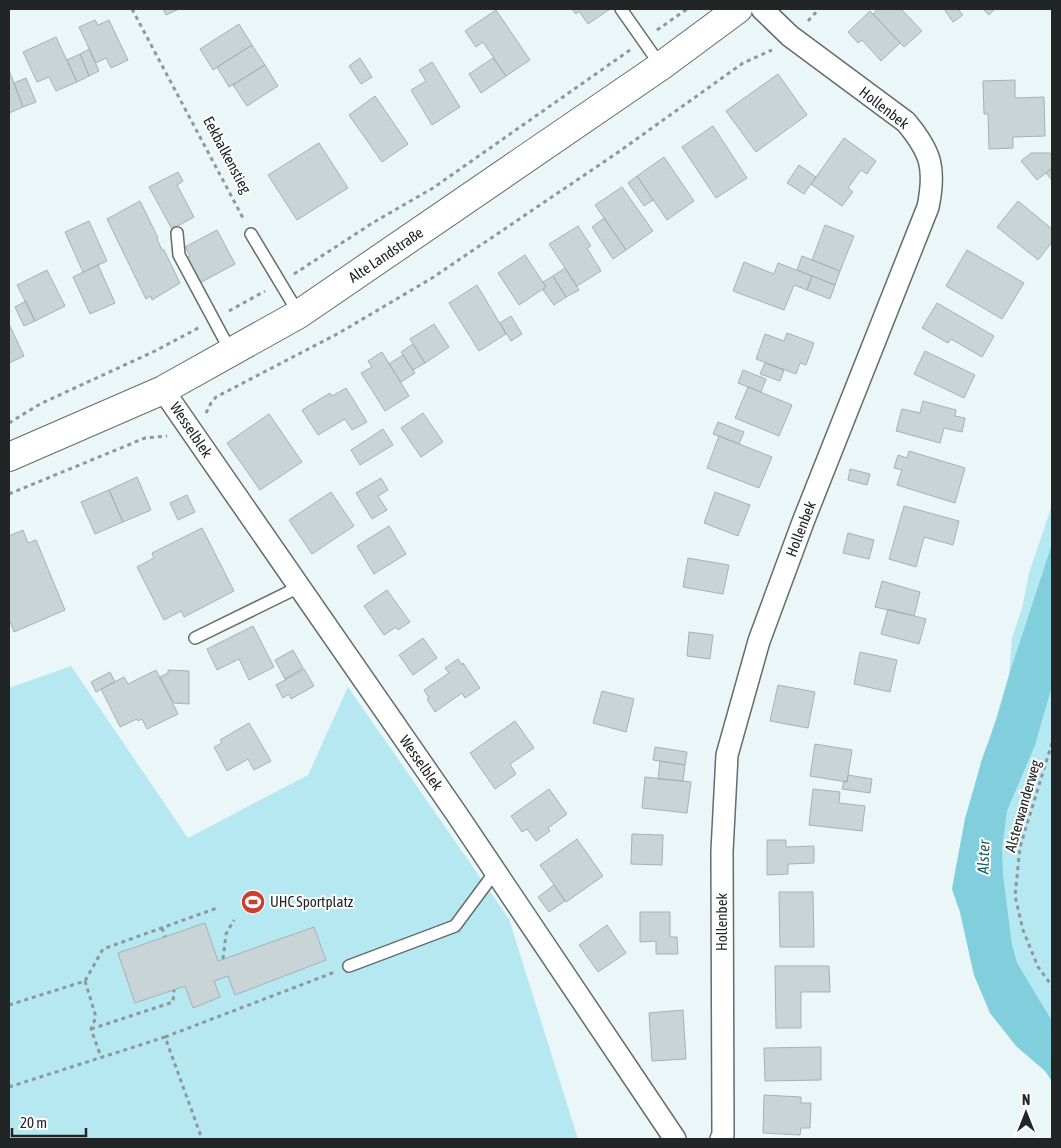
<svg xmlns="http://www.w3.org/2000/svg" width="1061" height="1148" viewBox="0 0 1061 1148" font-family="'Asap Condensed',sans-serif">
<rect width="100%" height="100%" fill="#ebf6f8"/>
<path fill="#b6e8f2" d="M1052,505v576l-7,-10 -27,-24 -28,-34 -16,-38 -14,-63 -8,-23 13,-70 44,-144 3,-37 10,-30 7,-35z
M71,666l117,172 120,-63 40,-88 161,232 69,220h-569v-451z"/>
<path fill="#81cedc" d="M1052,544v142l-17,59 -28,66 -5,37 1,27 9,70 5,18 35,58v60l-7,-10 -29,-25 -26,-33 -16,-38 -14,-63 -8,-23 13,-70 17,-60 15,-41 12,-43z"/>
<path fill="#c9d4d6" stroke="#a6b1b3" d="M163,9h16l-13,6z
M572,9h38l-22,15 -9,-13 -3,3z
M878,9h23l21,22 -18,16 -31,-33z
M944,9h14l5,6 -10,7z
M983,9h12l-6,6z
M496,10l34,50 -24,16 -23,-34 -7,5 -11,-16z
M870,11l30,32 -19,18 -19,-21 -4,3 -10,-11z
M95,20l3,5 11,-5 19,40 -17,8 -5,-10 -10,5 -17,-36z
M239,24l13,21 -39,25 -13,-21z
M56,37l21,45 -21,9 -7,-14 -12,5 -14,-30z
M252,45l13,20 -36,22 -12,-20z
M89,49l10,22 -10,5 -9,-22z
M80,54l9,22 -12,6 -10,-22z
M360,58l12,19 -11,7 -12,-18z
M493,58l13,18 -25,17 -12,-19z
M432,62l28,45 -28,18 -21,-35 15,-9 -7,-11z
M265,65l13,21 -31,20 -14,-21z
M9,70l14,37 -14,6z
M778,74l29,41 -51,37 -30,-41z
M26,78l10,24 -13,5 -9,-24z
M1015,80v18l29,-1 1,39 -32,1v11l-24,1 -1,-35h-4l-1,-33z
M375,96l33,48 -26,18 -33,-47z
M713,126l34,52 -31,20 -34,-51z
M844,138l32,23 -9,13 -6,-4 -13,18 5,4 -11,14 -31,-22z
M319,143l29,45 -51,32 -29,-45z
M1031,153h19l2,3v12l-15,12 -16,-19z
M664,157l30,44 -27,19 -30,-44z
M799,165l17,12 -12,17 -17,-11z
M1052,168v12l-6,-7z
M178,172l5,9 -6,4 17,32 -22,12 -23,-42z
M637,176l16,24 -9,6 -16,-23z
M622,187l31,44 -27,19 -31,-45z
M140,201l18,37 -1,1 5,11h2l16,33 -28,17 -1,-4 -5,3 -39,-80z
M1018,201l34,28v13l-14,18 -41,-33z
M604,218l22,32 -13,9 -21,-32z
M89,221l18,40 -24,11 -18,-40z
M825,225l29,11 -14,35 -28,-11z
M578,226l13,20 -4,2 14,23 -24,15 -28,-42z
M217,230l18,34 -37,20 -13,-25 5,-3 -5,-9z
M967,250l57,33 -22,36 -56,-33z
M525,255l21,32 -27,18 -21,-32z
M802,256l38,15 -5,14 -38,-15z
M744,262l30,12 4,-11 34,13 -5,14 -13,-5 -10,25 -51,-19z
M98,265l17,38 -25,11 -17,-37z
M565,268l14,22 -13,7 -13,-21z
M47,270l18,36 -30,15 -18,-36z
M553,276l13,21 -12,8 -11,-15 3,-3 -3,-5z
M812,276l23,9 -5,14 -23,-9z
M477,285l29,49 -27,17 -30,-48z
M26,301l9,20 -11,5 -9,-19z
M937,303l57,33 -12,21 -31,-18 -3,4 -26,-15z
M511,316l11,18 -11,7 -11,-18z
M9,324l15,32 -15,7z
M434,324l15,23 -24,16 -15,-24z
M787,333l27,10 -8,22 -6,-2 -4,11 -40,-15 9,-25 19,7z
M413,344l12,19 -12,7 -12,-18z
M925,351l50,24 -11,23 -50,-24z
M382,352l27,44 -24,15 -24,-38 11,-6 -4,-6z
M403,355l12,18 -14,9 -12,-18z
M765,363l19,7 -4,11 -20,-7z
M743,370l23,9 -5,13 -23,-9z
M748,387l44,18 -13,31 -44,-18z
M346,388l21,34 -15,8 -7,-11 -27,16 -16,-25 28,-17 2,3z
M923,401l33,9 -1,6 10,2 -3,14 -18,-4 -4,15 -44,-12 6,-22 18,4z
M423,413l20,29 -22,15 -20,-29z
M269,414l33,48 -42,28 -33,-47z
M718,422l26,10 -5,12 -26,-10z
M383,429l10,16 -33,20 -9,-15z
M719,436l53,21 -13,31 -52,-20z
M909,451l56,17 -10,35 -58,-18 5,-15 -8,-2 4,-13 9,3z
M850,469l20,5 -3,11 -19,-5z
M137,477l14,33 -28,12 -14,-32z
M381,478l7,12 -10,6 9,14 -15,9 -16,-26z
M109,490l14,32 -28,12 -14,-32z
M331,492l23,34 -42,28 -23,-34z
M715,492l35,13 -12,31 -34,-13z
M187,495l8,17 -17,8 -8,-17z
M904,506l55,15 -6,24 -29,-8 -8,30 -27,-8z
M389,526l17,28 -32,20 -17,-28z
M202,528l32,63 -50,26 -3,-6 -17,9 -27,-53 17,-9 -2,-5z
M23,530l5,13 8,-3 29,70 -51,22 -5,-13v-83z
M848,533l26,7 -5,19 -26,-6z
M688,558l41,7 -6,29 -40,-7z
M882,581l38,11 -6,24 -39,-9z
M387,590l23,32 -12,8 -2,-3 -12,8 -20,-29z
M888,609l38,10 -7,25 -38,-10z
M253,626l21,41 -25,13 -10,-21 -22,11 -10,-21z
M689,632l24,3 -3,24 -23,-3z
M423,638l14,20 -24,17 -14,-20z
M293,650l10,18 -18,11 -10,-19z
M860,652l37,8 -7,32 -36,-8z
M458,659l4,6 1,-2 17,25 -15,10 -3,-5 -27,19 -8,-13 2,-1 -5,-8 25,-17 -4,-5z
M304,669l10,17 -23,13 -2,-5 -6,4 -7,-13z
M156,670l22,44 -31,15 -5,-10 -4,2 -1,-2 -17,8 -19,-38 23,-12 4,7z
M168,670l21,1v33l-15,-1 -14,-26 8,-4z
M110,672l5,10 -19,10 -5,-10z
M778,685l37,7 -7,36 -38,-7z
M602,691l32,8 -8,33 -33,-9z
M515,721l19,27 -24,16 6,10 -21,15 -25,-36z
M249,723l22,38 -17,9 -6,-11 -21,12 -13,-24 8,-4 -2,-3z
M815,744l37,6 -5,32 -37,-6z
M655,747l32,5 -2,13 -32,-5z
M660,761l25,4 -2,16 -25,-2z
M848,775l24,4 -2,14 -28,-4 2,-8 3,1z
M645,777l46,5 -4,31 -45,-5z
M549,789l18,25 -19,14 2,3 -14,10 -9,-12 -5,3 -11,-16z
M813,789l27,3 -1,11 26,3 -3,25 -53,-6z
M632,834l31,1 -1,30 -31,-1z
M577,839l26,37 -37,26 -26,-37z
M767,840h19v7l28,-1v17l-26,1v10l-21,1z
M554,885l11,16 -16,11 -11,-15z
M779,892h34l1,55h-34z
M640,912h30v25h7l1,17h-22v-13l-16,1z
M205,923l13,38 96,-34 12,33 -91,35 -7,-19 -14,5 6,16 -27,11 -8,-22 -50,17 -17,-50z
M607,925l19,28 -28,19 -19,-27z
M775,966h54l1,26h-29v36h-25z
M683,1010l3,49 -34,2 -3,-48z
M821,1047v33l-56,1 -1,-33z
M764,1095l37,2v6h10l-1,25h-9l-1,7 -37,-2z"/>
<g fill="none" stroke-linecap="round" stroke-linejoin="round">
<g stroke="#636c6e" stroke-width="14">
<path id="lane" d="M621,9l40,57
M177,233l2,22 52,97
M251,234l48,80
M195,638l104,-51
M349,966l106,-40 40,-54"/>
</g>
<g stroke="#636c6e" stroke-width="24">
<path id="street" d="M163,390l293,423 219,326
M721,1139l2,-4 -1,-284 5,-96 32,-114 44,-119 125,-315c8,-39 3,-55 -22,-85l-116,-86 -28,-27"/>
</g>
<g stroke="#636c6e" stroke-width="30">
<path id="secondary" d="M9,457l154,-67 136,-76 362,-248 77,-57"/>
</g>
<path stroke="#8f9799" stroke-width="3" stroke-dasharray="4 4" stroke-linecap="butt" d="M132,9l111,209
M808,21l11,-12
M657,30l30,-21
M294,274l80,-52 59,-34 197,-138
M229,311l36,-20
M206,413l5,-10 5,-6 123,-64 93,-55 185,-125 126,-90 29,-13
M9,423l31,-19 115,-53 45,-24
M9,494l136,-56 22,-2
M1052,743l-32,104 -5,49 8,34 15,37 14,19
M162,928l3,9
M223,959l3,-25 8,-14
M85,981l11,36 -5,12 10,28
M9,1005l76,-24 18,-32 114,-41
M91,1029l82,-27 1,-12
M165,1037l170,-65
M9,1087l156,-50 37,102"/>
<use href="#lane" stroke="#fff" stroke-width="11"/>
<use href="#street" stroke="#fff" stroke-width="21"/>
<use href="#secondary" stroke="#fff" stroke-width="28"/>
</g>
<defs>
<g id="stadium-disc" transform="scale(1.25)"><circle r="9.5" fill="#cb3f2d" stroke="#fff"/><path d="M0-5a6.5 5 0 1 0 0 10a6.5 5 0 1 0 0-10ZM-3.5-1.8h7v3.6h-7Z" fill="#fff"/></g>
</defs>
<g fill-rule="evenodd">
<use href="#stadium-disc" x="253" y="902"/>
</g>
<g text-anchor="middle" stroke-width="4" stroke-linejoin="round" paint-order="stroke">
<g font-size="15" fill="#212526" stroke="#fff">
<text transform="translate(884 108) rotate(38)" y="5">Hollenbek</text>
<text transform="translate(227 155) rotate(62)" y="5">Eekbalkenstieg</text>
<text transform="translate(386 255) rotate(-34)" y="5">Alte Landstraße</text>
<text transform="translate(191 430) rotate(56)" y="5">Wesselblek</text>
<text transform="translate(801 529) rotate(-69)" y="5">Hollenbek</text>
<text transform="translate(421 763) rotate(55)" y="5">Wesselblek</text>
<text transform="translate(1023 806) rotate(-74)" y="5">Alsterwanderweg</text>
<text transform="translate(722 922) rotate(-90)" y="5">Hollenbek</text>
</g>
<g font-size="15" fill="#212526" stroke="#fff" text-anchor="start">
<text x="270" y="907">UHC Sportplatz</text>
</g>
<g font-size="16" font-style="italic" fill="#1d5c67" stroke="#fff">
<text transform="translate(983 857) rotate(-88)" y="6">Alster</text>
</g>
</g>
<rect width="1061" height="1148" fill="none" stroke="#212526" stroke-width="20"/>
<g transform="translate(1026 1113)" stroke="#ffffff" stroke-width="4" paint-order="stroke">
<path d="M0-4L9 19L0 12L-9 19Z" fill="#212526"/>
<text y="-8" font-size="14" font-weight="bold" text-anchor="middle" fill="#212526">N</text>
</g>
<path d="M12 1128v8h74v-8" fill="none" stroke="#212526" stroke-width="2.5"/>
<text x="20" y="1128" font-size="15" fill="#212526" stroke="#ffffff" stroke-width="4" paint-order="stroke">20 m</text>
</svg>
